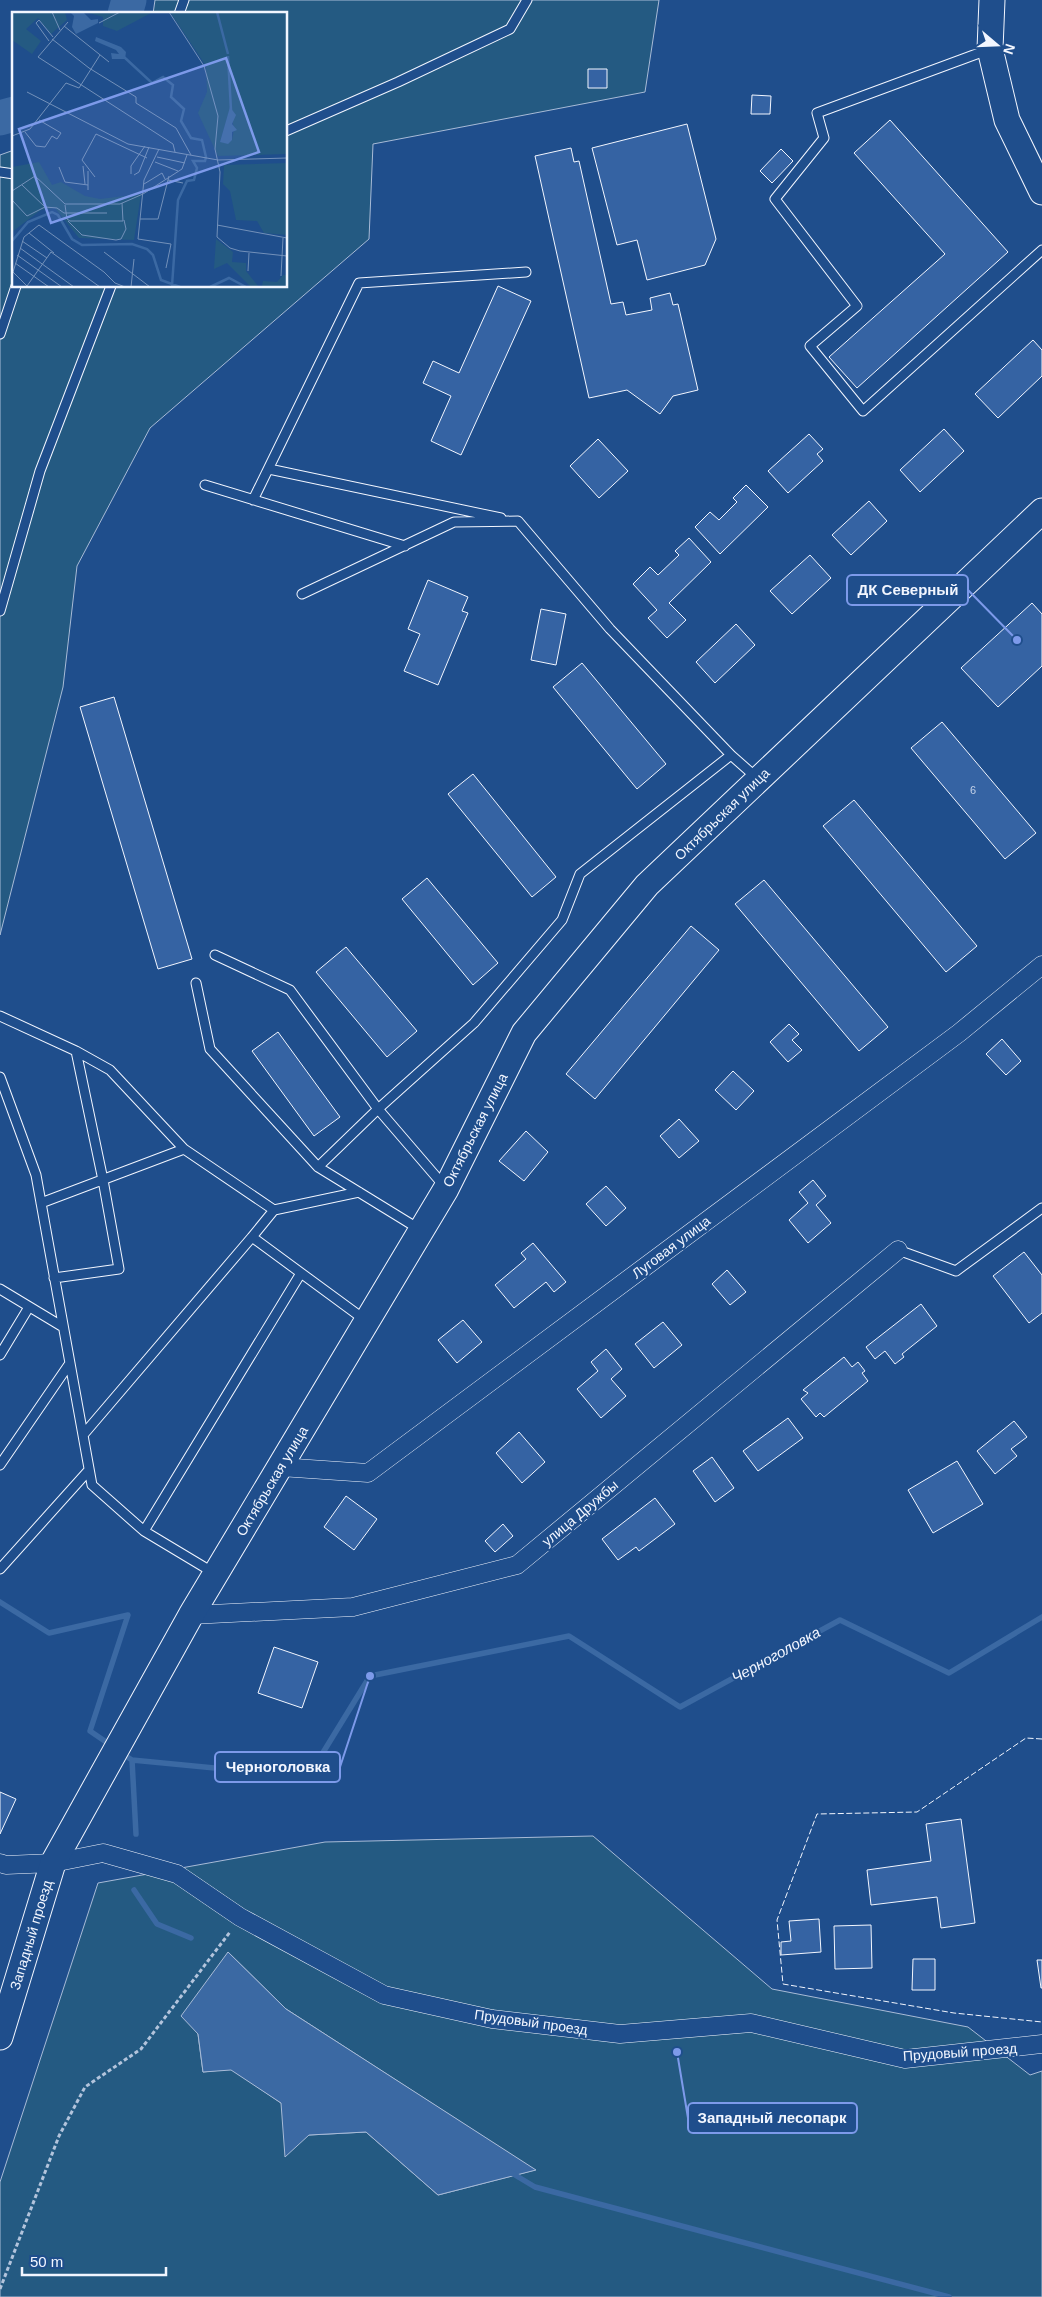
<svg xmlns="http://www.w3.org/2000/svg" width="1042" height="2297" viewBox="0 0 1042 2297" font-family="Arial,sans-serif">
<rect width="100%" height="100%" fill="#1f4e8c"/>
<path fill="#245a82" stroke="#a8bbd7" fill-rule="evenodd" d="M155,0h504l-14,92 -272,52 -4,95 -219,189 -73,138 -14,121 -63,248v-780l14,-5v136h272v-272h-133z
M593,1836l179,153 196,38 62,48 12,-4v226h-1042v-115l98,-299 227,-41zM228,1952l58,57 249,161 -97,25 -72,-63 -57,3 -28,-32 -50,-34 -28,3 -5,-38z"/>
<path fill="#3b69a3" stroke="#a8bbd7" d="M228,1952l58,57 250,161 -98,25 -72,-63 -57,3 -24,22 -4,-54 -50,-33 -28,2 -5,-38 -17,-18z"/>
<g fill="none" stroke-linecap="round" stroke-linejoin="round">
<path stroke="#3b69a3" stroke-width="5.5" d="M0,1602l49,31 79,-18 -38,116 22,15
M121,1753l11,7 176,17 62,-101 199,-40 111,71 160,-87 109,53 93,-56
M132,1760l4,74
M134,1890l23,34 34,14
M510,2172l25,15 414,110"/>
<path stroke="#3b69a3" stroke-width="35" d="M125,14l4,-14
M0,118l14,-4"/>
</g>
<path fill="#3563a3" stroke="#f2f6ff" d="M588,69h19v19h-19z
M752,95l19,1 -1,18h-19z
M890,120l118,132 -151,136 -28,-31 116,-103 -91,-101z
M687,124l29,115 -11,26 -58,15 -10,-40 -20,5 -25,-97z
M571,148l3,14 5,-1 32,143 12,-2 3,13 26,-5 -2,-12 20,-5 3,12 5,-1 20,86 -25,6 -13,18 -33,-24 -38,8 -54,-242z
M781,149l12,12 -21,22 -12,-12z
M498,286l33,15 -70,154 -30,-14 20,-45 -28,-13 10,-22 26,12z
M1033,340l9,10v26l-44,42 -23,-24z
M944,429l20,22 -44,41 -20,-22z
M809,434l14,15 -6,5 6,7 -35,32 -20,-22z
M598,439l30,32 -29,27 -29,-32z
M746,485l22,22 -48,47 -25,-27 15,-15 9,8 18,-18 -4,-4z
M869,501l18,20 -36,34 -19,-20z
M689,538l22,24 -42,41 17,17 -19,18 -19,-20 9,-8 -24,-26 17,-17 8,8 21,-20 -4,-4z
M810,555l21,23 -39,36 -22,-23z
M428,580l40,17 -6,14 6,2 -30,72 -34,-14 16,-37 -12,-5z
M1032,603l10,11v52l-44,41 -37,-39z
M541,609l25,5 -10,51 -25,-5z
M736,624l19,21 -40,38 -19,-21z
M582,663l84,101 -29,25 -84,-102z
M114,697l78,262 -34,10 -78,-262z
M942,722l94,111 -31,26 -94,-111z
M473,774l83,103 -24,20 -84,-103z
M854,800l123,146 -31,26 -123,-146z
M427,878l71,85 -25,22 -71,-86z
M764,880l124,147 -29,24 -124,-147z
M691,926l28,24 -124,149 -29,-25z
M346,947l71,84 -30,26 -71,-85z
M789,1024l10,10 -7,6 10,10 -14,12 -18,-20z
M278,1032l62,85 -26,19 -62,-85z
M1002,1039l19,22 -15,14 -20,-21z
M733,1071l21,20 -18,19 -21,-20z
M679,1119l20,22 -20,17 -19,-22z
M526,1131l22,21 -24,29 -25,-20z
M813,1180l13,16 -10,9 15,18 -23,20 -19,-23 19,-17 -9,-11z
M606,1186l20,22 -20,18 -20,-22z
M533,1243l33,39 -12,10 -8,-10 -32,26 -19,-23 31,-26 -5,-6z
M1024,1252l18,23v38l-13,10 -36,-47z
M727,1270l19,22 -16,13 -18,-21z
M921,1304l16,22 -35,28 2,3 -9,7 -10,-13 -10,8 -9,-12z
M463,1320l19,22 -25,21 -19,-23z
M663,1322l19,23 -28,23 -19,-24z
M606,1349l16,20 -11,10 15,17 -25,22 -24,-29 21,-18 -7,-9z
M844,1357l8,10 6,-5 7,9 -3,2 6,8 -44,36 -4,-4 -4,4 -15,-18 7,-6 -5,-3z
M788,1418l15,20 -45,33 -15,-20z
M1014,1421l13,16 -16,12 6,7 -22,18 -18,-23z
M519,1432l26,30 -23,21 -26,-30z
M712,1457l22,31 -19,14 -22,-31z
M957,1461l26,43 -50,29 -25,-43z
M346,1496l31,23 -23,31 -30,-23z
M655,1498l20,26 -36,27 -3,-4 -18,13 -16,-21z
M503,1524l10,12 -18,16 -10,-11z
M274,1647l44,15 -16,46 -44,-15z
M0,1792l16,7 -16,35z
M961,1819l14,104 -34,5 -4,-31 -66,8 -4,-35 64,-9 -5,-37z
M819,1919l2,33 -40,3v-13l10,-1 -2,-20z
M871,1925l1,43 -37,1 -1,-43z
M913,1959h22v31h-23z
M1037,1960h5v28h-1z"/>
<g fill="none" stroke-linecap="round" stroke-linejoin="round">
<g stroke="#f2f6ff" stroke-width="11">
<path id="lane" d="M179,14l5,-14
M990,49l-173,64 7,25 -49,61 82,107 -47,40 53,65 179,-161
M286,131l112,-49 112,-53 17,-29
M0,172l14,2
M0,334l16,-48
M269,469l232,49
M205,485l200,61
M253,500l106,-217 167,-11
M302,594l152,-72 64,-1 92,108 121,126 27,24
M0,611l40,-140 71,-185
M215,955l75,35 88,119 67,78
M196,983l14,66 108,118 101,62
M0,1016l76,35 34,19 74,79 90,61 -22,27 113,83
M0,1077l36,98 56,310 52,46 70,42
M318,1167l60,-58 96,-86 88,-103 18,-46 151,-119
M41,1203l143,-54
M274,1210l85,-18
M898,1250l58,21 86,-63
M54,1278l65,-9 -16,-89 -27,-129
M0,1289l63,38
M0,1355l29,-48
M83,1435l169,-198
M0,1465l70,-102
M144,1531l157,-258
M0,1569l89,-99"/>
</g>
<g stroke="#f2f6ff" stroke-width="19">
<path id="street" d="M280,1467l88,6 591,-440 83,-68
M191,1615l162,-8 164,-42 381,-315
M0,1863l6,2 47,-2 50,-10 74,21 63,43 144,78 108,24 128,15 131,-11 154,36 137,-15"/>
</g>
<g stroke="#f2f6ff" stroke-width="27">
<path id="secondary" d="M992,0l-2,49 17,71 35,72
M0,2037l53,-174 138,-248 255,-426 78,-156 123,-148 395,-374"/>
</g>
<path stroke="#b3c4dc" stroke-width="3" stroke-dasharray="4 2.5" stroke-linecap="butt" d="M0,2289l59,-153 26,-49 56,-38 89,-117"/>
<use href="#lane" stroke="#1f4e8c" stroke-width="9"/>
<use href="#street" stroke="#1f4e8c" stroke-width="18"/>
<use href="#secondary" stroke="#1f4e8c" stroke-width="25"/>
<path stroke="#f2f6ff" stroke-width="1" stroke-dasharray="6 2.5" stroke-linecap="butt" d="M1042,1739l-16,-1 -109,74 -100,2 -40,106 6,64 171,29 88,9"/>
</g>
<g text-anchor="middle" stroke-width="4" stroke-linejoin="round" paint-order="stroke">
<g font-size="11" fill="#c3d1e8">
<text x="973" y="794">6</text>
</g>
<g font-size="14" fill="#f2f6ff" stroke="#1f4e8c">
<text transform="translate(722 814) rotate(-44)" y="5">Октябрьская улица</text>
<text transform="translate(475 1130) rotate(-63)" y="5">Октябрьская улица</text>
<text transform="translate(671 1247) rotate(-37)" y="5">Луговая улица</text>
<text transform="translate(272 1481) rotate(-59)" y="5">Октябрьская улица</text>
<text transform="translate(580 1513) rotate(-40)" y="5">улица Дружбы</text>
<text transform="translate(31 1935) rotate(-73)" y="5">Западный проезд</text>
<text transform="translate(531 2022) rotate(8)" y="5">Прудовый проезд</text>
<text transform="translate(960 2052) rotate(-4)" y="5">Прудовый проезд</text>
</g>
<g font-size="15" font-style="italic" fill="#f2f6ff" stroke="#1f4e8c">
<text transform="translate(776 1655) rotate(-29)" y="5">Черноголовка</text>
</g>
</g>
<g transform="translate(12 12)">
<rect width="275" height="275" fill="#1f4e8c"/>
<path d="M0,0h53l2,8 -16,14 -13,-16 -12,11 15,12 -9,13 -20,-14zM74,0h67l-36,19 -14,-5v-9zM158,0h117v142l-69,2 -20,-43 9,-21 -1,-26zM218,96l4,21 -2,11 -12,2zM27,150l13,23 9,-3 24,14 15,3 41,-5 -7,46 -55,-2 -24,-30 -14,2 -29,22v-65zM275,151v72l-23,-2 -7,-12 -21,-1 -6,-29 -7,-7 1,-19zM204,227l17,13 -1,10 14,1v8l12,15h4l1,-5 14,1 6,-7h4v12h-36l-24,-24 -13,6z" fill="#245a82" fill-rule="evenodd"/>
<path d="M58,0h13l8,8 7,-1v4l-22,11 -4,-7 2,-11zM84,25l25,10 5,5 -1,7h-13l-1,-6 8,1 -3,-4 -21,-9zM218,95l6,8 -4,9 5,6 -5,2v8l-4,4 -8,-2z" fill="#3b69a3"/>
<path fill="none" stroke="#3b69a3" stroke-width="2.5" d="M205,0l11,42M216,44l3,54M112,45l28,26 11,-6 10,8 -2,12 13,12 -3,12 10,17 11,2 4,17 -1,4h-12l4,7 -3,12 -7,1 -9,19 -6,86M0,229l16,-19 24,-10 6,3 14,24 10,6 50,-1 15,5 6,6 8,25 19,7M198,275l19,-9 17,9"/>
<path fill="none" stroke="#7391ba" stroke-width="1" d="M40,0l8,18M157,0l35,54 14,50 -3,33 5,23 -3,65 13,11 10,3 47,5M56,10l-30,35 135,87 2,8M87,11l21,-11M52,14l45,36M40,27l37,29 47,29v6l40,25 15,27M37,29l-13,-18 3,-3 14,17M15,80l101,52 90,16 69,-2M13,120l11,14 9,1 7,-11 5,3 4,-6 -22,-13M84,122l51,24M0,124l18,-7 36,-46 13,5 21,-33M147,137l-15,31 -6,59 33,5 -5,24M145,145l28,6M143,150l23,9M71,154l2,18M47,155l6,15 23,3M76,159v19M119,162v-8l14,-20M122,163l5,-3 10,-25M83,165l-13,-17 14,-26M156,168l15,3M132,172l18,-11 3,6M10,173l23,22M0,179l23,-15 30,28h55l23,-10 39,-25 5,-14M0,188l15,16 18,-9 12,1 7,5h43M53,193l2,14 3,2h53l-1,-18M128,207h18l11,-43M56,209l14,14 34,5 5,-1 5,-10 -2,-9M205,213l70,13M17,221l25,20M10,229l25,17M8,236l54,39M92,240l46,35M5,243l45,32M3,251l34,24M236,259l1,-18M269,264l2,-38M15,274l24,-34 49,35M16,275l-15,-15 11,-35 15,-12 65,47 11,11 10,4M119,275l3,-28"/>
<path fill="#7d9aea" fill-opacity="0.15" stroke="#7d9aea" stroke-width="2.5" d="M214,46l33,94 -208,71 -32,-94z"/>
<rect width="275" height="275" fill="none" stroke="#f2f6ff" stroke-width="2.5"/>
</g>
<path fill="none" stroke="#7d9aea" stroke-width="2" d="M1017 640L968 590M370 1676L340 1767M677 2052L688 2118"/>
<g fill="#7d9aea" stroke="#1f4e8c" stroke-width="2">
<circle cx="1017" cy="640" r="5"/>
<circle cx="370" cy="1676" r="5"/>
<circle cx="677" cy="2052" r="5"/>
</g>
<g fill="#1f4e8c" stroke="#7d9aea" stroke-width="2">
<rect x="847" y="575" width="121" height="30" rx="5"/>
<rect x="215" y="1752" width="125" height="30" rx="5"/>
<rect x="688" y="2103" width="169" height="30" rx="5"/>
</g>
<g font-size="15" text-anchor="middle" font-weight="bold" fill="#f2f6ff">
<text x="908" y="595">ДК Северный</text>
<text x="278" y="1772">Черноголовка</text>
<text x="772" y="2123">Западный лесопарк</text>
</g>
<g transform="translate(997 45) rotate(109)" stroke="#1f4e8c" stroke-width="4" paint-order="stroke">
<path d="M0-4L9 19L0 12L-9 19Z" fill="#f2f6ff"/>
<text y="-8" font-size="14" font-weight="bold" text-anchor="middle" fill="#f2f6ff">N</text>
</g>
<path d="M22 2267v8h144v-8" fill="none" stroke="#f2f6ff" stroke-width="2.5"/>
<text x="30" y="2267" font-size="15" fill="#f2f6ff" stroke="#1f4e8c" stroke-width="4" paint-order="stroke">50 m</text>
</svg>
